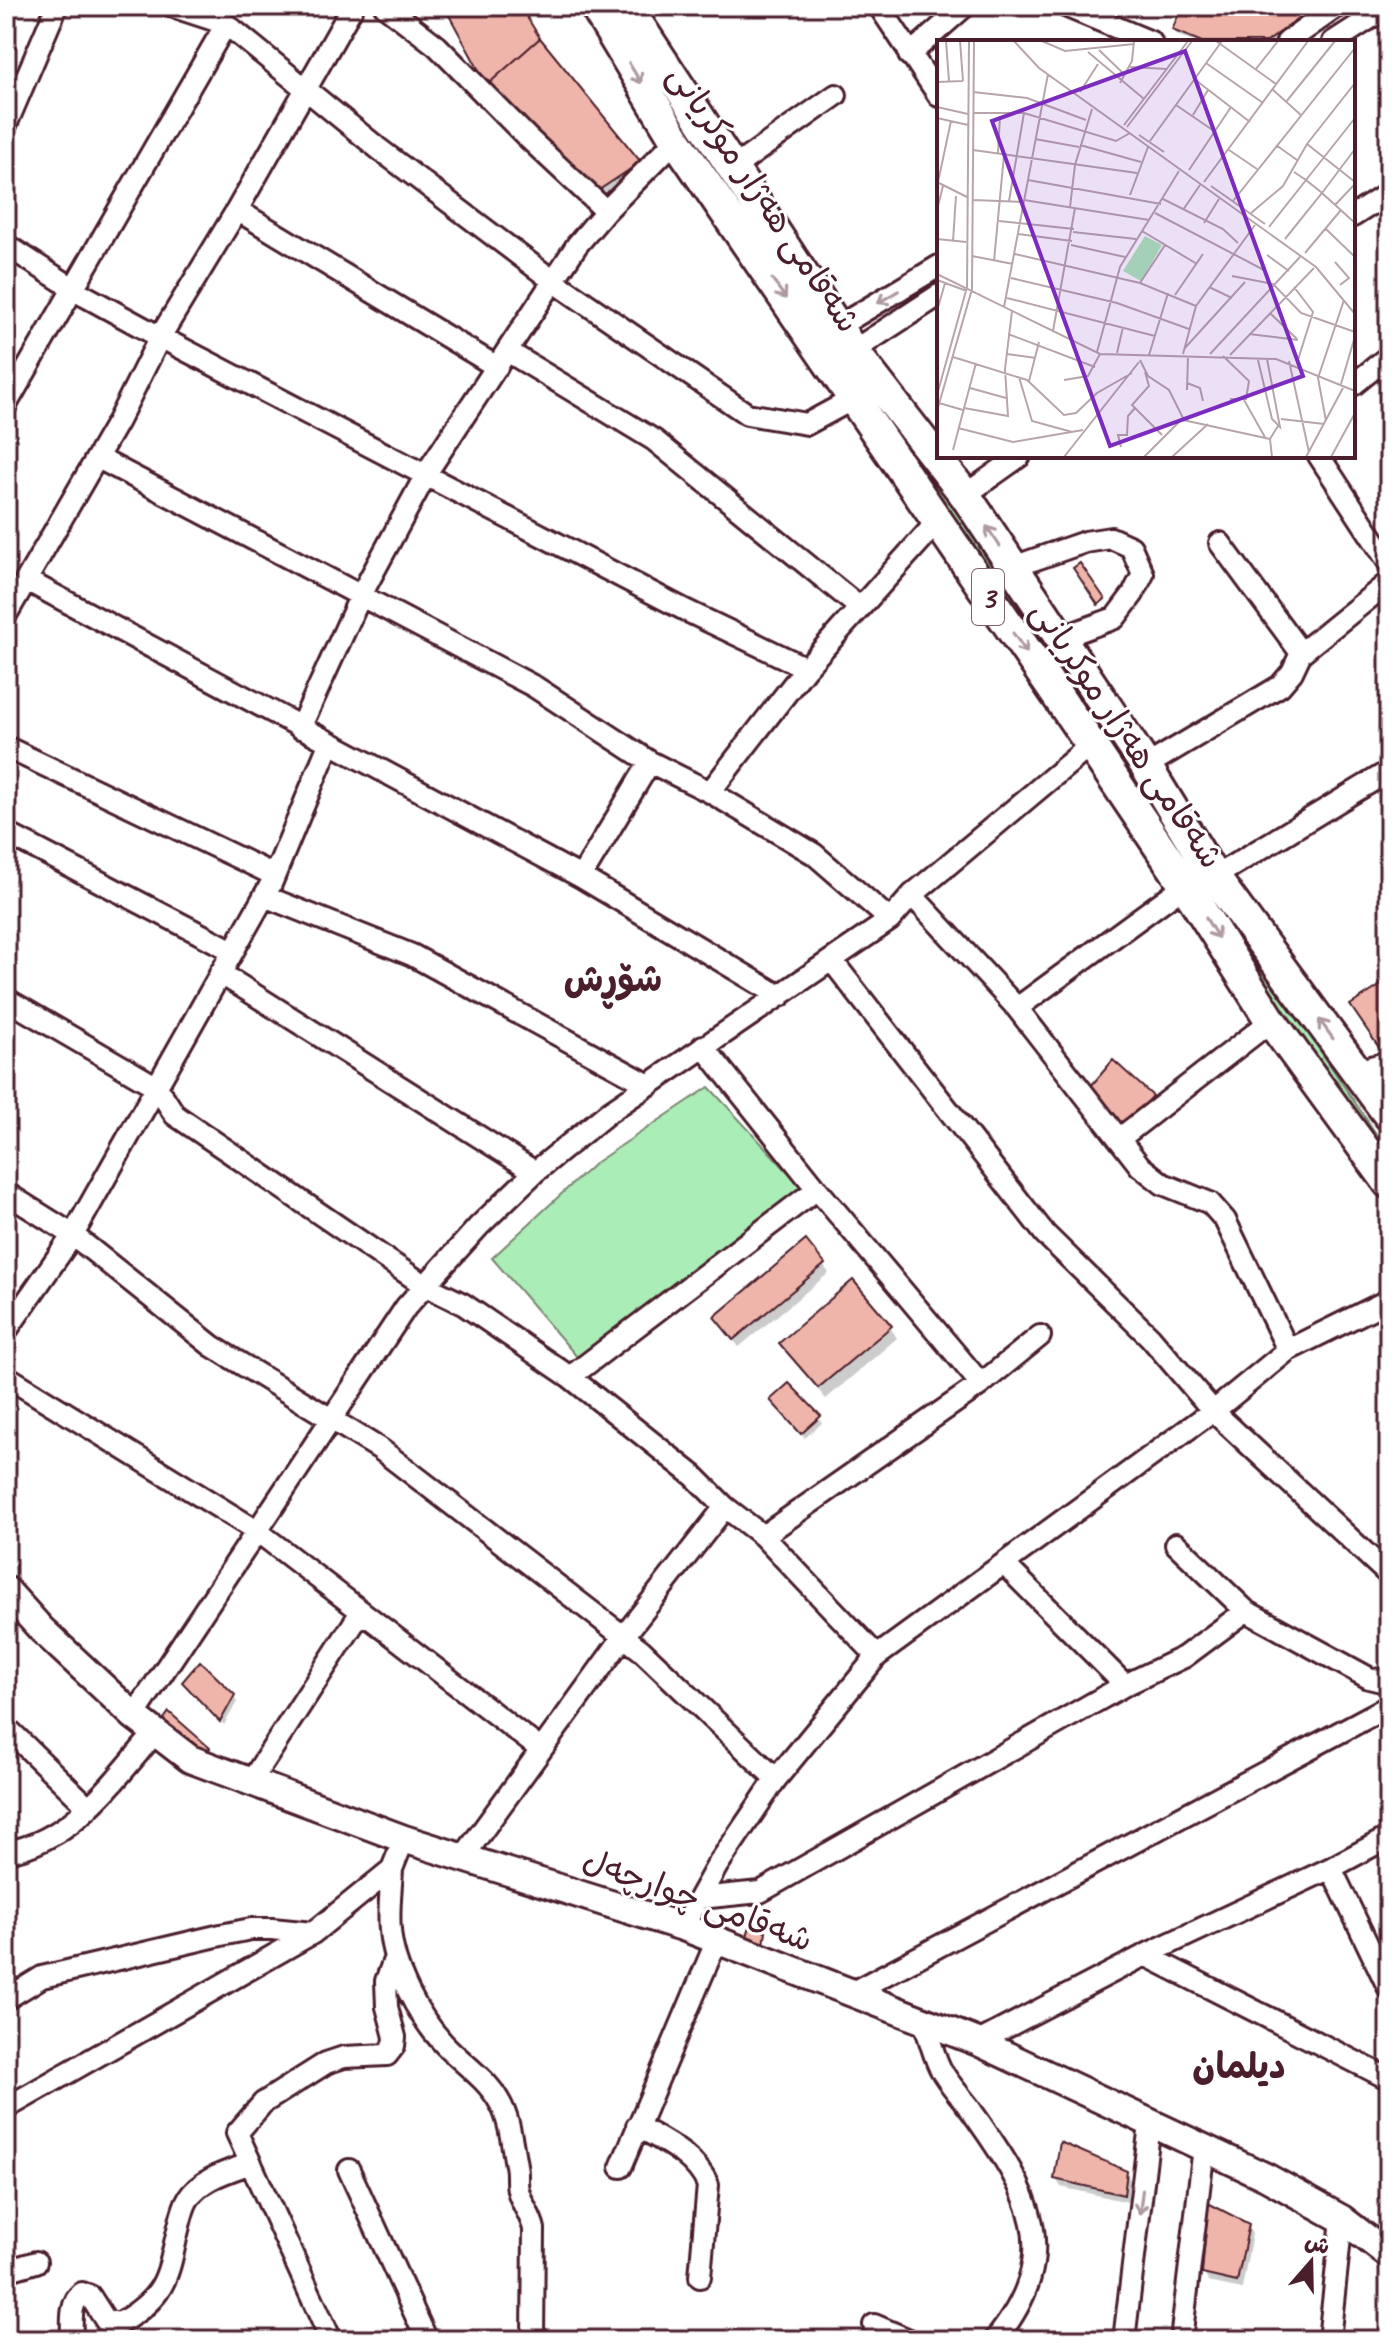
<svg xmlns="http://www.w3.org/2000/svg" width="1395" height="2346" viewBox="0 0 1395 2346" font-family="Caveat,'Playpen Sans Arabic',sans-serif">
<rect width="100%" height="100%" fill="#fff"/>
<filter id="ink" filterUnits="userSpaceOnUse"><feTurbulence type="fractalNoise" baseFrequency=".0125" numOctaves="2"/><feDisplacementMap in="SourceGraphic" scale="16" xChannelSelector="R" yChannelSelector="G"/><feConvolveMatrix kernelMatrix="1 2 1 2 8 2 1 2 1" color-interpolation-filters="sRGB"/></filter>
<g filter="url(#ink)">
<path fill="#abedb7" stroke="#7a8671" stroke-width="2" d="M627,49l58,65 222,323 482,716v29z
M709,1087l92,99 -217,179 -92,-107 103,-95z"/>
<path fill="#0003" d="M444,6h74l20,33 101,124 -35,39z
M1184,6h106l16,7 3,4 -32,25h-82l-18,-7 -3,-6z
M1389,982v73l-3,2 -28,-43z
M806,1243l23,30 -90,74 -18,-22z
M890,1327l7,11 -71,61 -38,-44 -6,-12z
M775,1406l44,12 3,5 -17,15z
M187,1687l46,9 4,6 -13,23z
M1126,2173l5,9 -3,20 -67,-15 -5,-8z
M1247,2225l5,9 -10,55 -33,-7 -5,-8z"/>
<path fill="#efb5aa" stroke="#4a1f2b" stroke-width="2" d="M444,6h76l20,32 -53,47z
M1182,6h113l13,5 -41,31h-65l-30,-12z
M540,38l101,124 -45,30 -109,-107z
M1080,563l25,36 -7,6 -25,-37z
M1389,980v63l-9,6 -30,-44z
M1113,1060l40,36 -28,31 -40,-34z
M806,1240l19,24 -92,76 -19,-23z
M853,1280l39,46 -74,62 -39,-45z
M789,1383l32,33 -20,18 -31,-34z
M200,1661l35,34 -15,27 -38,-40z
M169,1712l41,36 -17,21 -32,-46z
M750,1926l16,5 -2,14 -18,-5z
M1060,2142l67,29 -3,24 -70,-16z
M1208,2203l41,21 -12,58 -35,-8z"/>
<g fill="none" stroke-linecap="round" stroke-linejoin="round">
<g stroke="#4a1f2b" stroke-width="26">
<path id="minor" d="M171,6l55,18 153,125 173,131 195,134 60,10 48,-26
M385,6l52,40 90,91 79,74
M879,6l60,90
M1065,6l86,36
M1287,42l51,-36
M1333,42l56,-36
M909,55l56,-49
M6,125l51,-119
M733,168l103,-73
M237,210l260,157
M1353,216l36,-23
M6,245l79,51 75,41 527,274 119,57
M837,327l102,-61
M507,351l147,89 205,167
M853,351l86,-56
M1353,385l36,-29
M6,405l220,-381
M1319,456l70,107
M98,458l437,229 115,75 60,30 104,62 76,66
M965,495l55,-39
M1220,543l81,110
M1013,567l72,-25 26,-4 20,9 12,27 -10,20 -18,24 -55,20
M26,580l555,297 199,119
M6,615l112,-194 42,-84 77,-127 116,-204
M300,728l61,-133 68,-126 148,-224 29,-34 70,-71
M6,747l268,128
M1146,766l134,-80 12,-14 9,-19 88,-71
M710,792l96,-124 131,-146
M6,833l227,118
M581,877l69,-115
M1214,877l175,-106
M912,895l105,113 123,158 23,18 47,19 15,17 63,130
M264,896l148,59 237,130
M833,962l212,272 105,103 63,74 176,164
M220,973l315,199
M6,999l151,88 18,28 249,170 39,19 107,73 124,99 31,31 38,29 114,120
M1017,1008l168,-123
M703,1046l114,143 164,195
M1357,1071l25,-7 7,-5
M1119,1139l152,-118
M6,1193l67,42 139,111 168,103 261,201 135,129
M6,1331l67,-96 198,-351 58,-140
M6,1376l251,155 283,218
M570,1377l247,-188
M763,1536l218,-152 59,-48
M1176,1544l70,67 123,67 20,5
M1004,1564l121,121
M134,1716l272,-409 73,-81 56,-54 74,-60 281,-192 22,-25 179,-150
M6,1727l82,80
M250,1783l111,-171
M6,1852c66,-11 107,-70 148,-118
M464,1856l160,-220 101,-129
M1331,1868l58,121
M392,1869c-1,20 -4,42 -2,61 3,39 28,86 54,114 18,19 42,34 55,57 11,18 13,44 17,64 2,8 0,17 2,25 3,13 13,25 16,39l-1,111
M700,1898l60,-6 365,-207 59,-28 62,-46
M683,1927l34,-61 59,-87 101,-123 344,-251 67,-55 101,-50
M1145,1955l244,124
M851,1993l538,-287
M6,1999l36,-22 179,-42 30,-6h21l41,4
M924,2021c5,16 9,33 16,47 8,16 23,30 33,45 57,80 93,139 22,227
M978,2042l167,-87 186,-87 58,-31
M6,2108l307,-175 79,-64 12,-30
M637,2126c26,15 58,29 71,59l-8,92
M621,2167l96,-227
M349,2170l78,170
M6,2271l30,-9
M874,2325l35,15
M72,2340c0,-16 -3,-37 10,-47l8,3 16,25 14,2c44,-26 47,-42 57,-89 3,-11 5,-25 11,-35 13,-21 42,-28 63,-36
M331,2340l-94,-207 26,-30 63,-40 18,-6 43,-2 7,-9 1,-9 -8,-30 -1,-26 9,-24
M1124,2340l26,-216
M1181,2340l23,-193
M1329,2340l13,-121"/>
</g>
<g stroke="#4a1f2b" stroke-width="32">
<path id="major" d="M6,1590l35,39 93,87 56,43 214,80 279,88 295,115 288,135 76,42 47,36"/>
</g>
<g stroke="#4a1f2b" stroke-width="36">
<path id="highway" d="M595,6l81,134 415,605 94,140 86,136 118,162
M626,6l227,345 112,144 181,271 68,111 175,238"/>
</g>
<use href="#minor" stroke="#fff" stroke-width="20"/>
<use href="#major" stroke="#fff" stroke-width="26"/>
<use href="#highway" stroke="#fff" stroke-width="30"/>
</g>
<defs><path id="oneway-shaft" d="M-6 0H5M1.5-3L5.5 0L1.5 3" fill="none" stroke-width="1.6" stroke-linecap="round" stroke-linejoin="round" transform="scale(2)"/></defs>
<g stroke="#ae9aa0">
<use href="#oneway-shaft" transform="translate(635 73) rotate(59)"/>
<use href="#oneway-shaft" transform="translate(779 289) rotate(55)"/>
<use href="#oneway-shaft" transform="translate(888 297) rotate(149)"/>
<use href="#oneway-shaft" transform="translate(993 536) rotate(-124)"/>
<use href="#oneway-shaft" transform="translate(1020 643) rotate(55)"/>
<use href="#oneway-shaft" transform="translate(1212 928) rotate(58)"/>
<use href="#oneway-shaft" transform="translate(1326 1029) rotate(-126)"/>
<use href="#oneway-shaft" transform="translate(1141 2202) rotate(97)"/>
</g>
</g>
<g text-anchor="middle" stroke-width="6" stroke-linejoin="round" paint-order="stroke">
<rect fill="#fff" stroke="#80626b" stroke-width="2" x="972" y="569" width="32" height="56" rx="6"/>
<g font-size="32" font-weight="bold" fill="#4a1f2b">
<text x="988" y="608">3</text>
</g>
<g font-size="34" fill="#4a1f2b" stroke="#fff">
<text transform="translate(765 198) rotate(56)" y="12">شەقامی ھەژار موکریانی</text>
<text transform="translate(1128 734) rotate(56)" y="12">شەقامی ھەژار موکریانی</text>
<text transform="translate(698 1899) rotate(20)" y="12">شەقامی چوارچەل</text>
</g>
<g font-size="36" font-weight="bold" fill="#4a1f2b" stroke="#fff">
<text x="613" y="991">شۆڕش</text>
<text x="1239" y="2078">دیلمان</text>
</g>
</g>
<g transform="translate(937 40)">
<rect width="418" height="418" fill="#fff"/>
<path d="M208,196l17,9 -21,36 -18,-10z" fill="#abedb7"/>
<path fill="none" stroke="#b7a5aa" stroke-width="2" d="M9,1l3,40M23,1l3,40M77,1l25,27 277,199 39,47M105,1l23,10 69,-7M279,1l60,43M162,10l26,25M151,12l56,47M269,23l57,40M193,27l37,2M319,29l22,-28M256,38l57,44M0,42l26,-1M183,43l12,-22 2,-20M335,49l30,27M36,52l54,6 59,22M143,52l18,-28M349,62l49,-61M239,65l38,26M0,67l31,7M36,73h51l92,28 14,-8M256,75l15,-25M0,78l31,7M187,85l64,-84M190,87l65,-86M202,95l25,17M98,99l44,8M213,101l72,-100M370,104l48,38M143,105l61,17M339,105l21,15M418,109l-33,44 33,30M36,110l164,23M292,110l28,19M61,113l2,-37M252,130l42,-63M91,140l133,24M1,142l13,-61M267,142l104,-141M2,143l28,14M274,146l54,38M193,155l18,-48M226,159l60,30 15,14M36,160l51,2M87,160l125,20M72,161l15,-88M296,161l122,-153M398,165l20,-21M133,167l5,-42 17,-56M0,170l6,-24M246,170l17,-25M218,173l109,57M314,173l32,-27 24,-42 48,-61M62,181l75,8M267,183l15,-24M332,187l37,-47 -12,-8M389,189l29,28M205,191l55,33M136,192l63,7M81,194l54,7M0,199l29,3M348,199l37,-46 -16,-13 49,-62M16,201l3,-45M134,205l54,12M368,213l36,-43M78,214l125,29 56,23M330,215l22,16M35,216l41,8M57,221l10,-106M398,222l14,16 -9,7M0,234l163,80 176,5 79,32M295,236l41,8 28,29 54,19M74,238l106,25 72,26M0,240l30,11M203,243l25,-38M272,247l23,11M357,247l19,25 -16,51M238,255l28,-41M70,258l148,38M67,267l44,-233M0,271l8,-28M333,273l27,26M116,291l22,-123M71,294l87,33M312,294l49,6M247,309l61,-67M160,312l23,-85 59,-96M180,313l6,-26M70,314l29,4M246,314l13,-48 59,-81M273,314l90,-97M212,315l19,-62M293,315l84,-87M286,316l26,25 -3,18h-16M16,317l74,23 37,35 12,-2 21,-20 35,-20M203,320l8,16 21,14 14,28 -39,39M321,320l14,59 8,8 -13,-68M352,321l20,91M208,332l4,14 -17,19 30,30M82,337l13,44 40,11M127,340l24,-4 12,-22M92,341l10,-39M250,343l13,5 3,13M404,344l14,-48M33,348l36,10M250,350l1,-34M0,355l30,-108 2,-246M307,360l22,39M2,363l24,7M27,368l44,8 -3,-47 7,-58M0,371l35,-122 2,-248M344,379l43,5M246,380l87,19M389,381l-8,-43 26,-78M21,388l55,14 70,-12M184,407l-3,-12h9l1,-19 7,-8M16,410l23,-87M127,417l75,-95M235,417l36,-33M335,417l-2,-18 8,-13M369,417l37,-69M394,417l24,-44"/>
<path fill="#7b2cbf" fill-opacity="0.15" stroke="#7b2cbf" stroke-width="4" d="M248,11l118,325 -193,70 -118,-325z"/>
<rect width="418" height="418" fill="none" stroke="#4a1f2b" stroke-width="4"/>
</g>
<rect width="1395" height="2346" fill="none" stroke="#fff" stroke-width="32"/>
<rect x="16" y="16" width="1363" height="2314" fill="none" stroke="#4a1f2b" stroke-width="3" filter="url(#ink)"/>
<g transform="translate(1311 2262) rotate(20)" stroke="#ffffff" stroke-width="6" paint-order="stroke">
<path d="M0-6L14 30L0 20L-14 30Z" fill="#4a1f2b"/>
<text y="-12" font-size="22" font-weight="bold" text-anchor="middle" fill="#4a1f2b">ش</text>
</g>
</svg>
